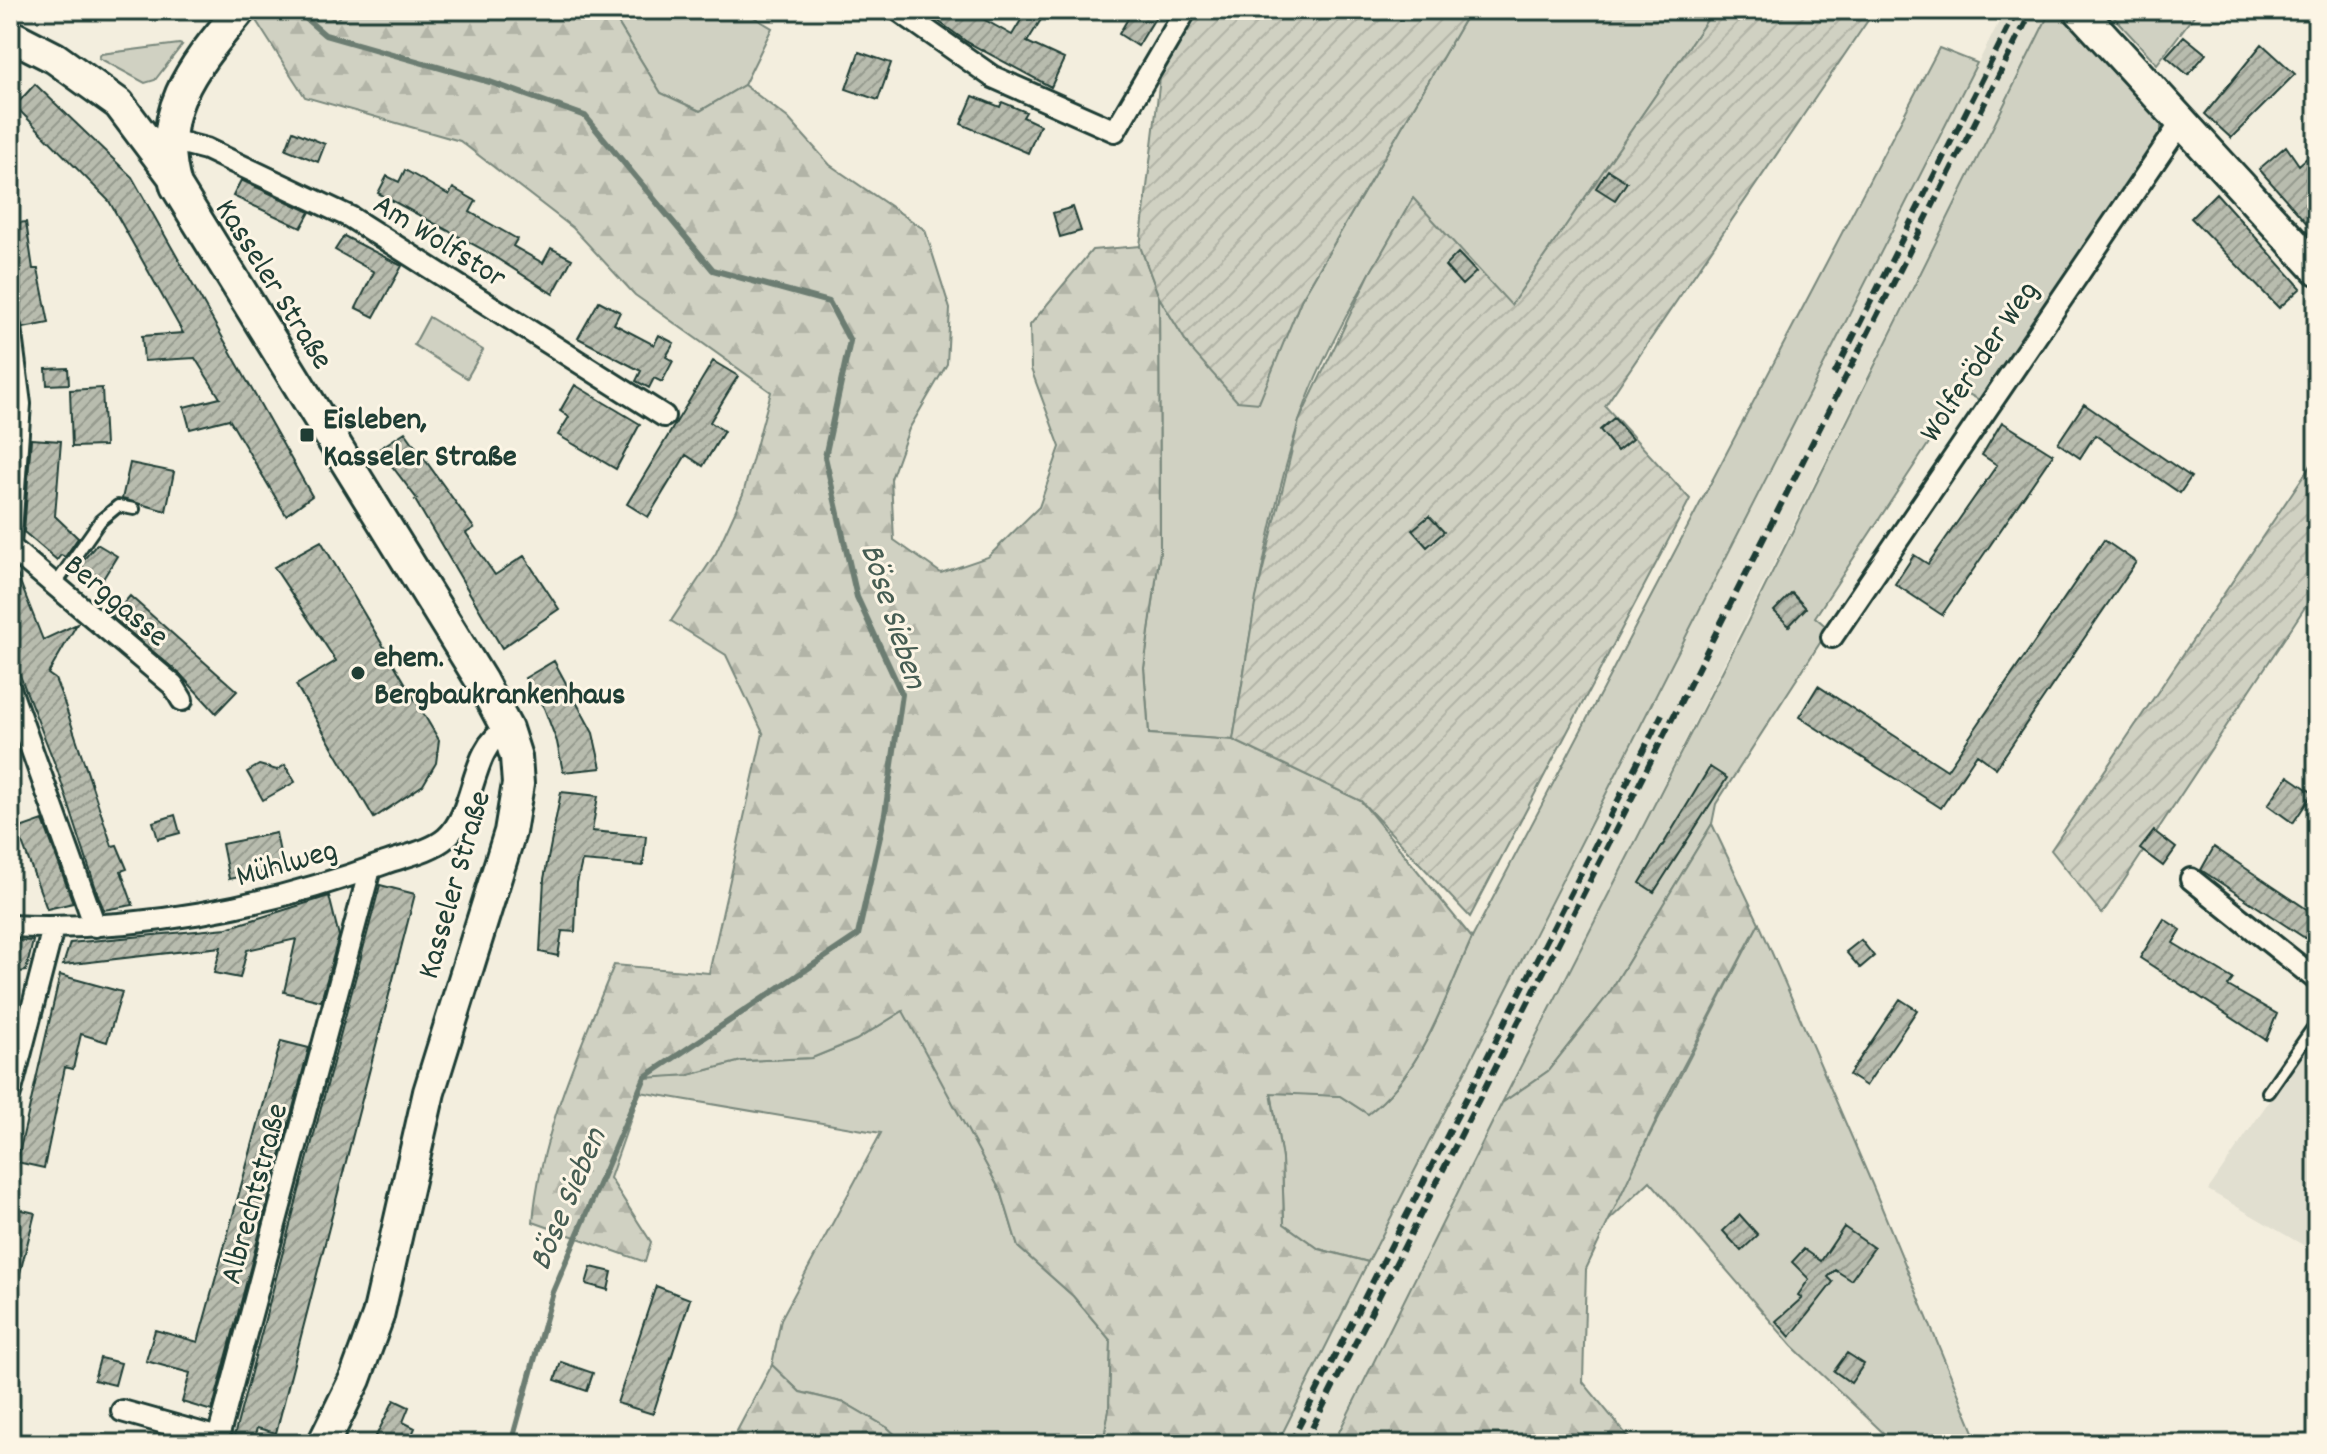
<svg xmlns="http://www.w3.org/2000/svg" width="2327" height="1454" viewBox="0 0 2327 1454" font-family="Dekko,sans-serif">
<defs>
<pattern id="forest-firs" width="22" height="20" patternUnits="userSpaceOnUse" patternTransform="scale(2)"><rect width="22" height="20" fill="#d0d1c2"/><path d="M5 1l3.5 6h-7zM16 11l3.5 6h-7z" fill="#b2b4a7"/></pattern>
<pattern id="garden-furrows" width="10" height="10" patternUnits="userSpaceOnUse" patternTransform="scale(2)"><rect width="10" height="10" fill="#d0d1c2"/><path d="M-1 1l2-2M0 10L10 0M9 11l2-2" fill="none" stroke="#b2b4a7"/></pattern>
<pattern id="building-hatch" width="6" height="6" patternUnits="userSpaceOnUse" patternTransform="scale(2)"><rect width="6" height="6" fill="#b8bcae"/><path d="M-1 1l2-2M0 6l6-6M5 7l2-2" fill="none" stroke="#959a8e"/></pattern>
</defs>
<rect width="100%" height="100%" fill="#f3eede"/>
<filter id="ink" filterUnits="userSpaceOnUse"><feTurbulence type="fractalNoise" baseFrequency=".0125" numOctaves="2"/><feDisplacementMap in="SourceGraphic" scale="16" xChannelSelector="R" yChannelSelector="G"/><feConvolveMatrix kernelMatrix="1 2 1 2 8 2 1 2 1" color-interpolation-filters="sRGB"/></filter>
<g filter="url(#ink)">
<path fill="#e1dfd0" d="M2005,10h46l-669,1336 -51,98h-54z
M2317,1031v222l-109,-63z"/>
<path fill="#d0d1c2" stroke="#78877b" stroke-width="2" d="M610,10h132l30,18 -28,57 -44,26 -39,-18z
M1470,10h244l-203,296 -98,-107c-38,66 -91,152 -114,223 -33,103 -49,212 -66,318l-84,-6 -5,-66 16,-117 -1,-254 31,51 68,54 43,-102z
M2051,10h9l101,100v29l-178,263 -20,-11 -148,226 14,12 -113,175 -4,20 -104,171 -60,76 -46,32 245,-480z
M2107,10h91l-41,54z
M179,44l3,1 -27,35 -10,3 -46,-25 2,-4z
M1939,48l38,15 -600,1182 -9,17 -49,-13 -35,-25 -2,-65 -11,-67 69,4 28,18c55,-42 76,-115 104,-176z
M429,317l54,33 -16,28 -53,-33z
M1759,923l113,261 107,260h-84l-103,-98 -142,-165 -47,45z
M904,1010l98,184 16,53 55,49 38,45 -2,69 -6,34h-198l-17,-16 -43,-25 -45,-11 -28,-27 9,-46 100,-186 -241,-41 5,-15 44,-2 52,-14 71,-3 44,-18z"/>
<path fill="url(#forest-firs)" stroke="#78877b" stroke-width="2" d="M265,10h54l16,10 14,-10h261l51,83 39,18 44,-26 44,33 42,47 95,65 25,79 -3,55 -38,65 -18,50 3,61 47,33 47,-16 51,-50 21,-60 -29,-78 -1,-44 62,-75 48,-4 19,51 1,254 -16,117 5,66 84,6 128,61 111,137c-28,61 -49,134 -104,176l-28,-18 -69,-3 11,66 2,65 35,25 49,13 -91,182h-174l6,-34 2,-69 -38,-45 -55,-49 -16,-53 -99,-183 -47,29 -44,18 -71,3 -52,14 -44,3 -35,100 41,64 -6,20 -112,-40c7,-88 48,-176 81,-257l95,8 54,-240 -37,-78 -55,-34 45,-68 27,-59 28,-102 -136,-97 -62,-67 -113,-87 -155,-44 -50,-78z
M1712,824l47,99 -93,176 -80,170 -3,113 51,62h-301l169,-341 46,-32 60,-76z
M772,1365l28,27 45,11 43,25 17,16h-175z"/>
<path fill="url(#garden-furrows)" stroke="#78877b" stroke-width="2" d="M1199,10h271l-169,290 -42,103 -22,-2 -47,-53 -31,-51 -19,-51 20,-168z
M1714,10h161l-270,396 85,93 -220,418 -109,-116 -128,-61 23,-142 43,-177 70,-146 44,-77 98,107z
M2317,456v133l-215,325 -51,-64z"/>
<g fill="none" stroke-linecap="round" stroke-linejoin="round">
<path stroke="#6c7d72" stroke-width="6" d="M296,10l29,25 165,47 95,34 128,154 116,32 21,39 -25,116 32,140 45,97 -17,120 -27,121 -213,142 -92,215 -42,152"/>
</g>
<path fill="url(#building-hatch)" stroke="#1f3d34" stroke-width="2" d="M923,10h44l45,25 15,-25h20l-20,32 37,17 -13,28 -84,-45z
M1133,10h27l-22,36 -19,-12z
M2184,36l22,18 -18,21 -22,-19z
M2262,44l33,30 -64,64 -26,-24z
M859,52l32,11 -13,37 -32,-11z
M35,84l97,93 180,319 -26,19 -57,-96 -39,10 -6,-22 36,-9 -25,-40 -51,3 -2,-25 41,-3 -74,-132 -94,-95z
M973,96l27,11 2,-5 24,10 -3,5 17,8 -12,28 -67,-29z
M293,131l32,13 -7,18 -32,-13z
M2286,146l13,19 18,-16v86l-58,-66z
M405,170l44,25 4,-7 23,13 -6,11 47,27 -4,7 30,17 8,-15 21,11 -19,35 -71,-45 -104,-56 9,-17 12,6z
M1608,170l19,12 -12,18 -19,-12z
M241,180l69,32 -9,16 -68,-32z
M2216,193l85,95 -22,20 -88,-90z
M1073,207l8,24 -21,6 -7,-24z
M26,222l7,47h5l11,54 -26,5 -9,-19 4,-1 -8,-51v-33z
M344,236l58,30 -28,51 -18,-9 18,-36 -39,-22z
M1458,253l18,19 -14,13 -17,-19z
M599,301l21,11 -6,12 40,21 5,-10 15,8 -8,14 7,4 -11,21 -8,-4 -5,10 -13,-7 5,-10 -63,-33z
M713,361l25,15 -28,46 14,9 -21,35 -17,-11 -38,62 -21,-13z
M68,368l1,16 -22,1 -1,-16z
M575,385l65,39 -24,45 -58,-34 11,-18 -9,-6z
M102,388l3,58 -33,1 -2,-57z
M2084,404l107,73 -11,16 -85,-58 -15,23 -22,-15z
M1614,418l18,21 -15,12 -17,-21z
M2002,422l51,32 -111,161 -47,-31 19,-29 14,9 69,-99 -15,-10z
M405,432l69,96 -8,5 29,42 29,-19 35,53 -57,39 -87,-148 2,-1 -38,-50z
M31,439l30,2 -6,75 23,22 -13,19 -4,-2 -4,5 -33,-28z
M130,463l44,9 -8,39 -44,-12z
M1429,516l15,16 -17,15 -15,-17z
M2104,540l32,22 -140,206 -19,-14 -36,54 -142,-91 19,-31 129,84z
M321,541l118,199 -3,23 -13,22 -49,33 -78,-133 40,-24 -62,-94z
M97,544l20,12 -14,23 -24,-14z
M10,564l5,5 28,71 34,-16 -29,50 7,5 8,20 49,147 5,-1 10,24 -6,2 12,34 -29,5 -5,-12 -41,-126 -48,-122z
M1792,593l14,15 -17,18 -15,-15z
M130,596l107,95 -21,22 -35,-38 -69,-58z
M554,661l39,72 8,35 -38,4 -6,-30 -13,-34 -19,-30z
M259,765l18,5 8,-5 10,17 -32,18 -16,-28z
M1710,767l17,11 -73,114 -14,-9z
M2288,776l25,17 -20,30 -25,-18z
M561,792l37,4 -6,35 54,5 -3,30 -61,-5 -5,22 -2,49 -13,-1 -4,25 -18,-4 4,-73z
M175,815l5,18 -22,6 -5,-17z
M43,820l30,83 -26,6 -30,-80z
M2154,831l22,17 -13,18 -23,-17z
M276,833l7,35 -54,11 -7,-35z
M2214,847l103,69v30l-116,-76z
M380,885l35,9 -139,539 -19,-5 -5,16h-20z
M329,896l10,40 -18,65 -37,-9 12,-53 -49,11 -7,28 -26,-5 7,-26 -158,18 7,-22 157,-15z
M2164,919l17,11 -8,13 60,36 -5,7 49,28 -11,26 -126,-82z
M10,940l23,1 -7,30 -16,2z
M1861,940l13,16 -14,12 -14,-16z
M60,975l62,17 -15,50 -26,-8 -8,35 -8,-2 -21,101 -27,-6z
M1900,999l17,11 -51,76 -17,-11z
M281,1041l28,7 -97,363 -30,-9 8,-29 -44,-12 9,-31 43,12z
M10,1207l25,6 -19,76 -6,-1z
M1740,1215l18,20 -17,16 -18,-20z
M1844,1227l30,21 -23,32 -16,-10 -7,7 5,5 -43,55 -14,-16 26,-23 -4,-3 11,-16 -17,-17 12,-13 17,12z
M591,1267l21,5 -4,18 -22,-6z
M656,1286l34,13 -37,115 -36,-11z
M1847,1353l17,11 -13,19 -17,-12z
M100,1358l21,5 -6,22 -21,-5z
M561,1362l32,11 -6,18 -32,-11z
M394,1400l15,7 -6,15 12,6 -7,16h-36z"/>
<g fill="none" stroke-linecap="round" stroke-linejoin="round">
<g stroke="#1f3d34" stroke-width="16">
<path id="lane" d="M55,585l45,-64 18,-15 16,3
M2268,1092l49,-70"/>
</g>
<g stroke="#1f3d34" stroke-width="26">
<path id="street" d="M898,10l95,67 122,54 71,-121
M171,140l35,9 144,68 314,199
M10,327l10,77 -10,142
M10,547l163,138 9,15
M1832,637l349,-514
M10,689l85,237
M2191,879l126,101
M10,926c127,6 256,-19 375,-63 19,-7 46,-12 61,-25 31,-28 23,-90 61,-109
M10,1094l43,-166
M122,1411l96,27 152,-569"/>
</g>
<g stroke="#1f3d34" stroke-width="36">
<path id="secondary" d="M240,10c-45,55 -86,100 -64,176l306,496 25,47 9,28 2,27 -8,48 -81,260 -51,224 -23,63 -32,65
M2079,10l238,259
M10,35l45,23 64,46 54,72"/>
</g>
<use href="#lane" stroke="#fcf5e5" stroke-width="10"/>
<use href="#street" stroke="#fcf5e5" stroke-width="20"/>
<use href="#secondary" stroke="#fcf5e5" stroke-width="30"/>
<path stroke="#1f3d34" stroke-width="6" stroke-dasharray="12 6" stroke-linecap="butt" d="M1834,375l183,-365
M1290,1444l372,-730
M1304,1444l728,-1434"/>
</g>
</g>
<g fill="#1f3d34" stroke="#fcf5e5" stroke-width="3">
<rect x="299" y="427" width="16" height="16" rx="4"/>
<circle cx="358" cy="673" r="8"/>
</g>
<g text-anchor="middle" stroke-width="6" stroke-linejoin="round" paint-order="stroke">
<g font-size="32" fill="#1f3d34" stroke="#fcf5e5">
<text transform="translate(441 239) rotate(32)" y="11">Am Wolfstor</text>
<text transform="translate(276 283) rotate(58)" y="11">Kasseler Straße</text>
<text transform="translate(1977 360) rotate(-56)" y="11">Wolferöder Weg</text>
<text transform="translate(118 599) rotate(40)" y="11">Berggasse</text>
<text transform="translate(286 861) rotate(-16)" y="11">Mühlweg</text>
<text transform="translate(452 884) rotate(-74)" y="11">Kasseler Straße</text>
<text transform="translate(252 1193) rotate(-75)" y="11">Albrechtstraße</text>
</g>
<g font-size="32" font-weight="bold" fill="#1f3d34" stroke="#fcf5e5" text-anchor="start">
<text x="323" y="428">Eisleben,<tspan x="323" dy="37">Kasseler Straße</tspan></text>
<text x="374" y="666">ehem.<tspan x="374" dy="37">Bergbaukrankenhaus</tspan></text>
</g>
<g font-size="34" font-style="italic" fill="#465d53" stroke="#fcf5e5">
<text transform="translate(896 615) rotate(72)" y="12">Böse Sieben</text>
<text transform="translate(565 1198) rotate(-67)" y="12">Böse Sieben</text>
</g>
</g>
<rect width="2327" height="1454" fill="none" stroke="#fcf5e5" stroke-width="40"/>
<rect x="20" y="20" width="2287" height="1414" fill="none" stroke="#1f3d34" stroke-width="3" filter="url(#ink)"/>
</svg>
